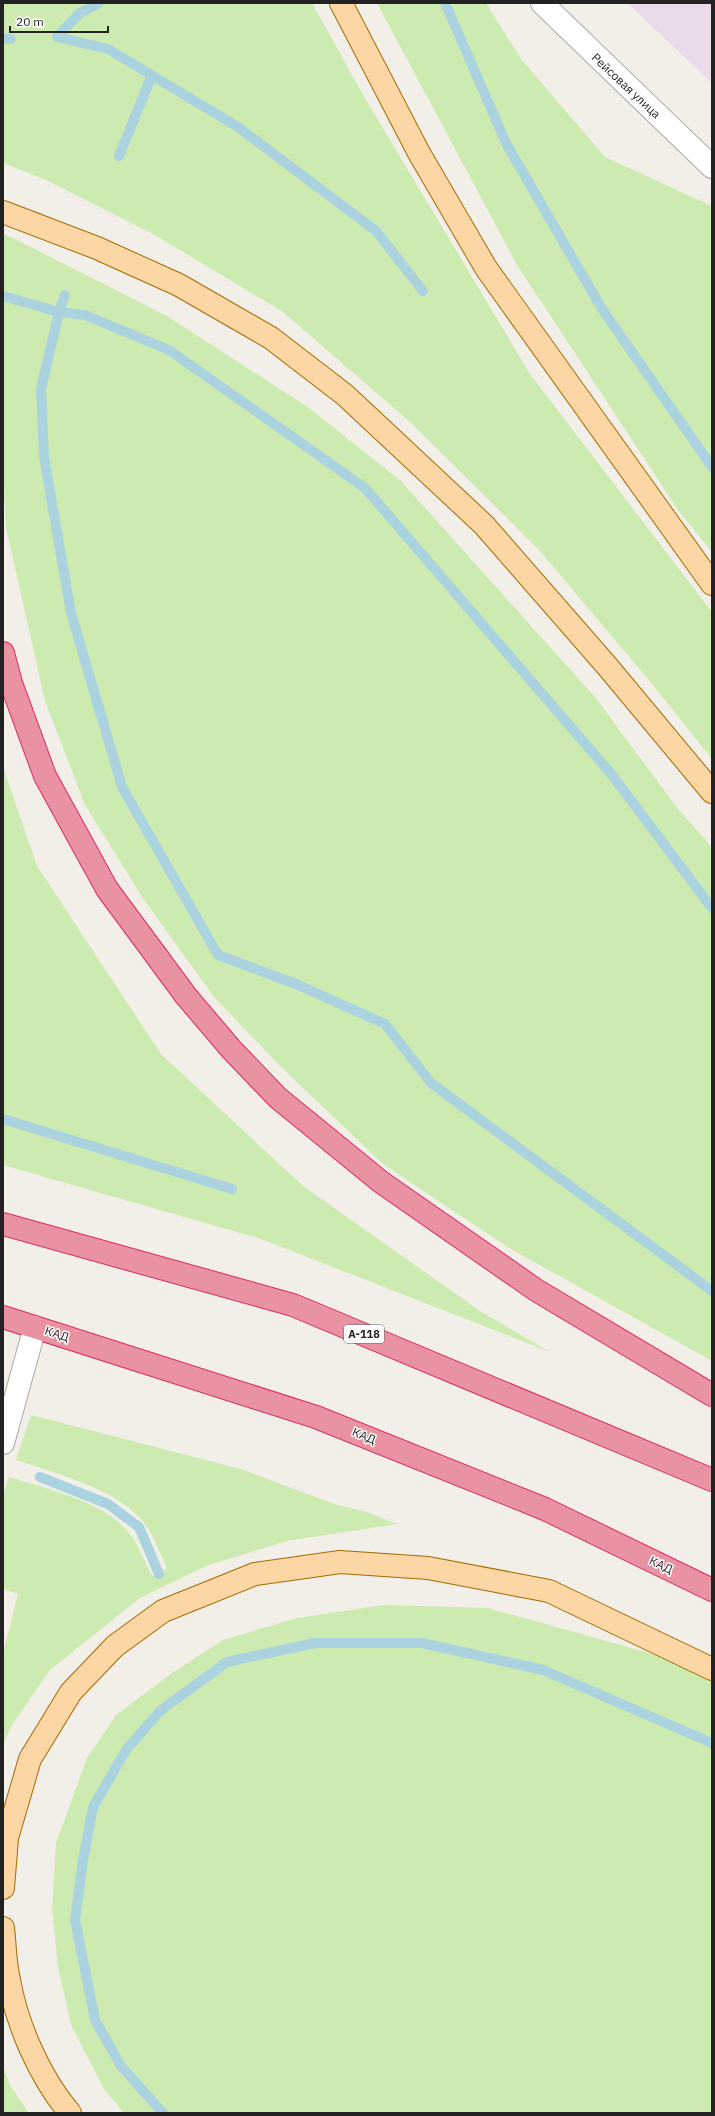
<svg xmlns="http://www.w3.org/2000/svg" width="715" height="2116" viewBox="0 0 715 2116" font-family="'IBM Plex Sans',sans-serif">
<rect width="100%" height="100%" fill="#f2efe9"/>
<path fill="#ebdbe8" d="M627,3h85v80z"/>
<path fill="#cdebb0" d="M3,3h309l51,92 167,279 182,238v147l-59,-74 -114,-135 -129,-128 -127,-110 -130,-78 -107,-54 -43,-17z
M377,3h109l35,56 84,98 107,49v346l-34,-42 -161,-245z
M3,233l164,83 142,92 91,72 195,217 83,112 34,38v514l-203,-113 -126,-84 -102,-97 -67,-70 -70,-97 -59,-95 -40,-104 -39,-173 -3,-56z
M3,767l34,99 124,188 142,132 177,125 70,41 -289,-113 -258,-74z
M31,1415l210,54 93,35 33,8 30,12 -110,17 -81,25 -66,32 -90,72 -38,55 -9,19v-90l15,-60 -15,-5v-93l6,-19c37,12 96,24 120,56 10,12 16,29 23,43l15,-8c-8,-17 -15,-38 -28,-51 -29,-30 -84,-44 -123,-57z
M384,1605l104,3 204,57 20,13v435h-588l-20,-24 -33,-64 -13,-58 -6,-59 4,-65 31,-85 29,-43 56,-42 51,-33 74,-22z
M3,2066l7,19 19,28h-26z"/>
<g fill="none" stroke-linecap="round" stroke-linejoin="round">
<path stroke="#aad3df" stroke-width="10" d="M99,3l-19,10 -23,24 51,12 130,78 138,104 47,60
M445,3l62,142 95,164 110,158
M3,39h8
M119,156l33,-81
M65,295l-6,17 -18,77 3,68 27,156 51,174 96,168 78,29 89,40 46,59 281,208
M3,296l56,16 26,3 84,35 196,138 247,287 100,133
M3,1119l229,70
M40,1477l68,27 31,23 20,47
M163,2113l-42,-47 -26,-46 -20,-100 8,-60 10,-53 33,-57 34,-39 67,-49 88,-19h107l121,27 169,73"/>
<g stroke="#a9a9a9" stroke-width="24">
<path id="minor" d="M542,3l170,164
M3,1443l32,-116"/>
</g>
<g stroke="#a06b00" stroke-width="24">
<path id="major" d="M341,3l78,150 67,115 226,316
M3,212l94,36 82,37 92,53 74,57 139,130 123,141 105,126
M3,1888l4,-50 23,-79 41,-67 44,-46 48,-35 92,-37 85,-12 88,6 121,23 163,78
M3,1928c2,17 2,35 6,52 8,45 31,98 61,133"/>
</g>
<g stroke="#dc2a67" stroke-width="24">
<path id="highway" d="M3,653l8,30 34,93 62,113 79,107 45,53 47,49 103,84 155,108 176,105
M3,1224l290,81 419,175
M3,1317l313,100 229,92 167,81"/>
</g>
<use href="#minor" stroke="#fff" stroke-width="22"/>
<use href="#major" stroke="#fcd6a4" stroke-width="22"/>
<use href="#highway" stroke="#e892a2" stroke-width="22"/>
</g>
<g text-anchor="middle" stroke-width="3" stroke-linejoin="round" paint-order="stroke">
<rect fill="#fff" stroke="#646464" stroke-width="1" x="344" y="1325" width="40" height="18" rx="3"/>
<g font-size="11" font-weight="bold" fill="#222">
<text x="364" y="1338">А-118</text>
</g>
<g font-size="12" fill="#222" stroke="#fff">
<text transform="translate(626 86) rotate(43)" y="4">Рейсовая улица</text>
<text transform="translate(57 1334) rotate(18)" y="4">КАД</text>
<text transform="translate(364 1436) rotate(22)" y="4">КАД</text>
<text transform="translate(661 1565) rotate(26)" y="4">КАД</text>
</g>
</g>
<rect width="715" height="2116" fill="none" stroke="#222222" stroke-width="8"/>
<path d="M10 26v6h98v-6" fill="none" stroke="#222222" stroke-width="2"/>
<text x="16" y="26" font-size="12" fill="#222222" stroke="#ffffff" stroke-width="3" paint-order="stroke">20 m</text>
</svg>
